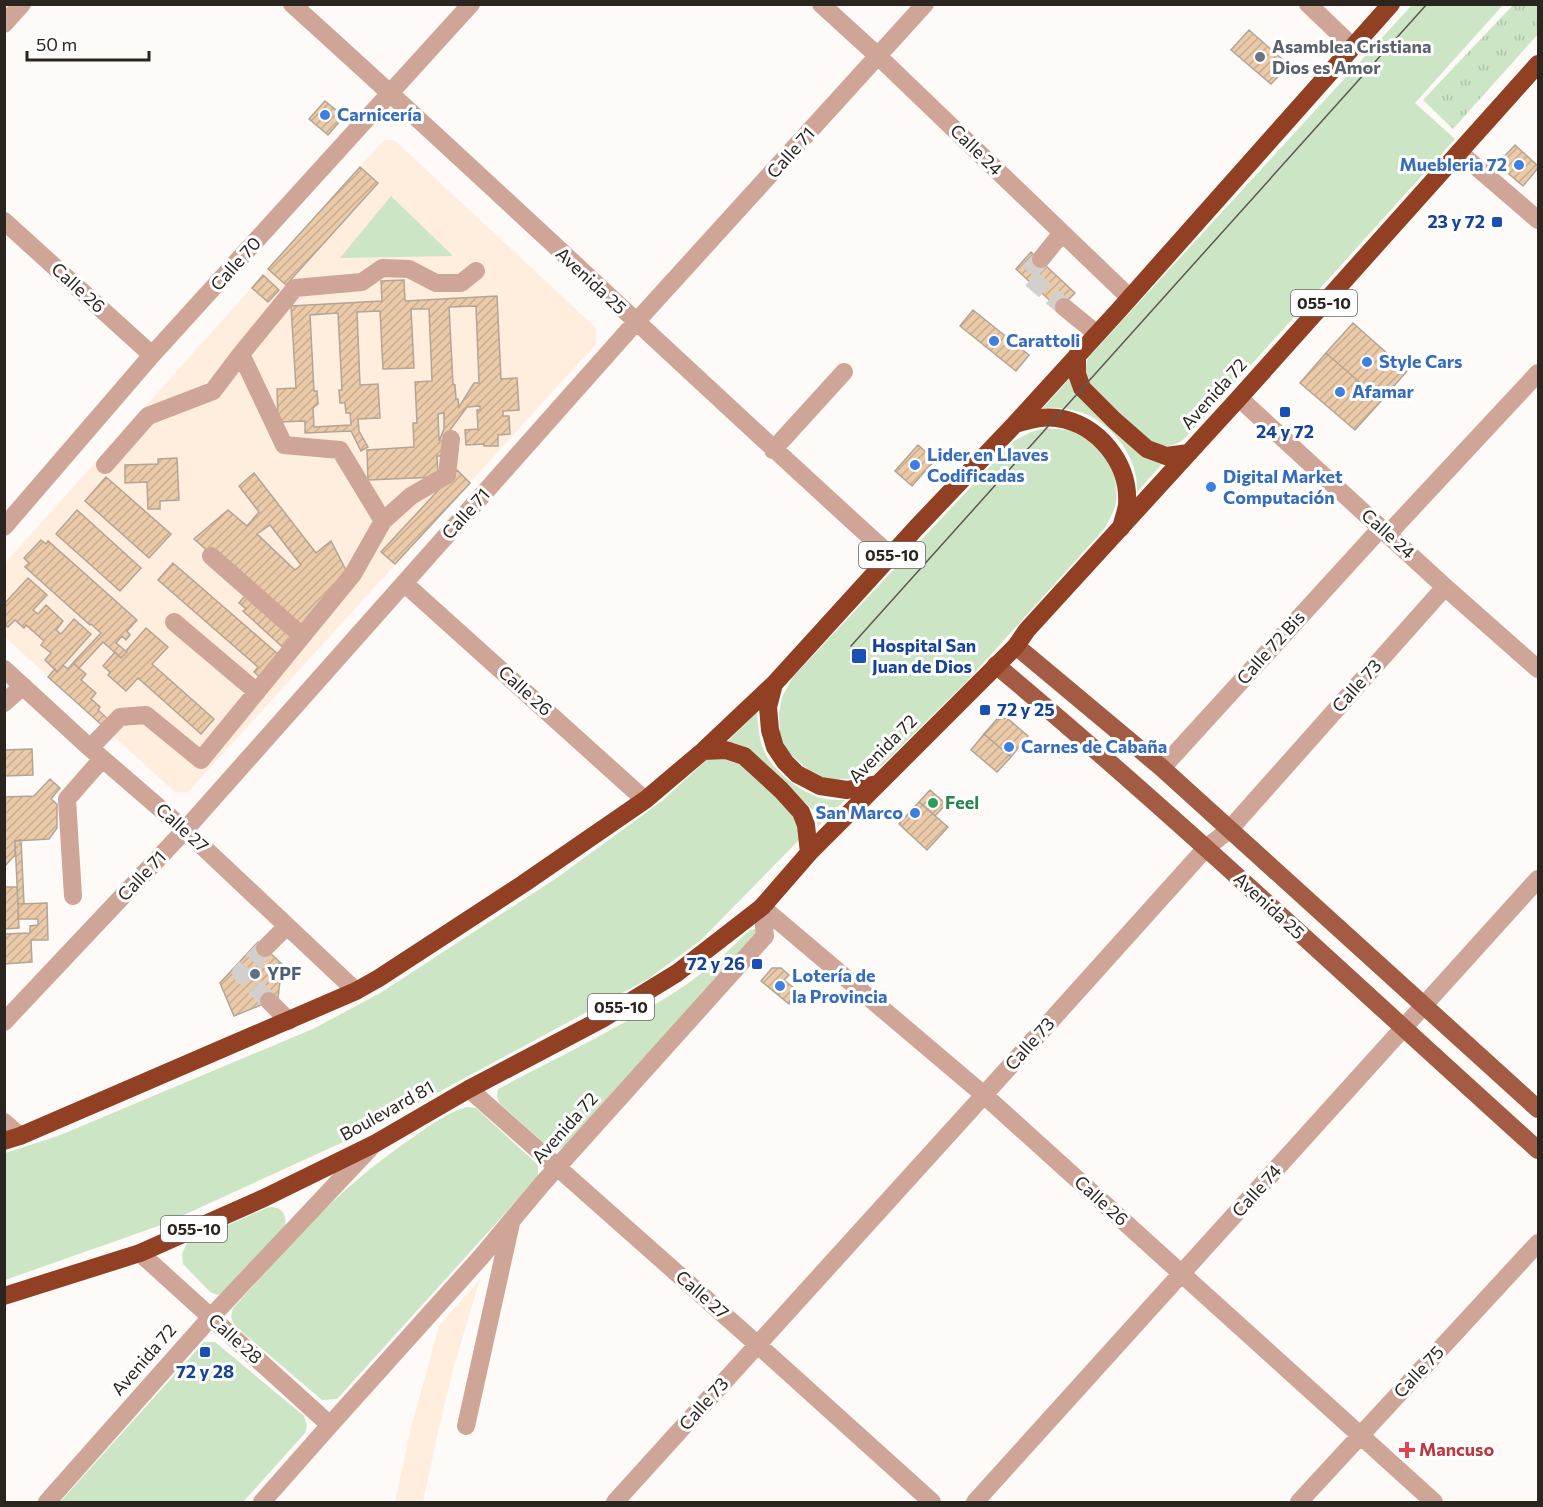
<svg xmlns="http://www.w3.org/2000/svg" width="1543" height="1507" viewBox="0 0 1543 1507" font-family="Commissioner,sans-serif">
<defs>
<pattern id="park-tufts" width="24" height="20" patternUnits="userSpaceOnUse" patternTransform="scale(1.5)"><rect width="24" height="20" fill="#cce5c5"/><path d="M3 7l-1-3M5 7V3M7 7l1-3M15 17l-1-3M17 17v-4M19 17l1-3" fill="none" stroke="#afc4a9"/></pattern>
<pattern id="building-hatch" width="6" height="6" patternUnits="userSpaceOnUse" patternTransform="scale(1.5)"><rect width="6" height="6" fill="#eacaa8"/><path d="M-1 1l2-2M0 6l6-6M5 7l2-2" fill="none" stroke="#c9ad90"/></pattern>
</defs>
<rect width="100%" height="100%" fill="#fdfaf7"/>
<path fill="#ffedde" d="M384,140h10l202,188v16l-408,448h-13l-170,-155v-74z
M480,1279l-27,90 -15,63 -15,70h-28l16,-74 28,-102z"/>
<path fill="#cce5c5" d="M1412,5h91l-88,98 40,36 -271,300c-11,8 -19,9 -31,4l-63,-57c-5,-10 -5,-17 -2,-28z
M391,196l62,60 -113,2z
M1070,378l71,76 9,6 13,3 -26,29c0,-6 0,-13 -2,-19 -5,-26 -29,-53 -55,-61 -12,-4 -24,-5 -37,-4z
M1045,428c11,1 22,1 33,5 25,11 42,42 38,69 -2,10 -7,18 -11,26l-138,153 -86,85 -22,12 -27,2 -18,-5 -26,-23 -8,-17 -1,-22 3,-16 11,-20 221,-236 17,-9z
M757,712c1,14 2,30 9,43 10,18 35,37 55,43 8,2 16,2 24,2l-27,26 -4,-15 -36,-35 -35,-30 -15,-5z
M710,757h23l68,63 -1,19 -99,101 -53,39 -285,154 -199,91 -159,56v-127l53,-17 257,-108 67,-36 176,-115 104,-76z
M755,929l3,2v4l-191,209 -7,5 -8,1 -53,-47 -2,-7 1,-7c64,-34 130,-65 189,-105 23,-16 43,-35 63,-54z
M467,1107l9,1 62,57v12l-201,222 -15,1 -88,-75 -3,-8 2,-9c29,-31 57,-64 87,-94 29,-29 61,-55 95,-78 16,-11 33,-24 52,-29z
M269,1207c15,-1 18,10 16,22l-58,64 -10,2 -7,-3 -27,-28 -1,-10 5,-11z
M204,1342h11l89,74 3,10 -2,7 -62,69h-183z"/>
<path fill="url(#park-tufts)" d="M1513,5h25v29l-85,95 -30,-29z"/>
<path fill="url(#building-hatch)" stroke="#b2a596" stroke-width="1.5" fill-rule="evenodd" d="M1249,30l40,35 -18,19 -40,-34z
M325,101l12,10 3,10 -12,14 -19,-16z
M1515,145l23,21v2l-15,18 -20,-17 -2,-4 -1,-4z
M360,167l18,16 -92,102 -18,-16z
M1031,252l44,41 -16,16 -43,-40z
M263,275l16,15 -11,12 -16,-14z
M404,280l1,21 92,-5 4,83 16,-1 2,32 -16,1v5h6l1,18 -12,1v11h-14v-2l-18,1 -1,-15 13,-1 -1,-19h3v-4l-13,1 -17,23 -5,26h-8l1,21 -70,3 -1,-30 47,-3 -1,-24h4l-2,-41 17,-1 -3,-72h-18l3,59 -31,1 -3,-58 -23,1 3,73 18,-1 2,34 -22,1 1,12 9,16 -7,4 -10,-20 -46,2v-12l-27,1 -1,-33 19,-1 -5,-82 91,-5 -1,-20zM476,306l3,77h-5l-15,24 -1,-8h-2l-1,-14 -2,-1 -4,-77zM338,313l4,77h-3l1,13h5l1,10h4l1,12 -37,2 -1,-19 5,-4 -1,-13h-3l-4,-76zM444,413v16l-5,12 -1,-27z
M973,310l56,45 -13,16 -56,-45z
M1353,323l54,48 -26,30 -55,-48z
M1326,353l55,48 -26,29 -55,-47z
M918,445l17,15 -23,26 -17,-15z
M177,458l2,42 -19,1v8h-12l-1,-27 -22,1v-18l33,-1v-5z
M457,470l13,13 -75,81 -14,-12z
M254,473l62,80 15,-12 20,39 -63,72 -45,-41 3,-2 -7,-6 12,-14 -57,-50 34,-29 19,16 12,-14 -20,-26zM270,525l31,40 -6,5 -38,-36z
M106,477l65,57 -22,24 -64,-57z
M77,510l64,58 -21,23 -64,-57z
M41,540l5,4 2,-3 89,79 -10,11 3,4 -4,5 -4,-4 -6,7 11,9 -6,6 -18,-16 -24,26 -6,-5 28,-30 -10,-9 -1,1 -65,-58 4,-4 -5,-5z
M173,563l106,92 -19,22 -6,-5 4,-5 -100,-87z
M28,578l19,17 -14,15 5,4 8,-9 17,16 -7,9 5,4 13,-15 17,15 -34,38 -12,-12 6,-7 -10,-8 3,-4 -18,-16 -2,3 -9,-8 -7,7 -4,-3v-20z
M146,628l22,19 -16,17 62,55 -13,15 -63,-56 -12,13 -18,-16 2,-3 -7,-6 12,-14 6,6 6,-6 -1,-1z
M73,663l13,11 -5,6 15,13 -5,6 9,8 -2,3 11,10 -5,7 -56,-50 7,-8 2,3 6,-7 5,4z
M1007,718l21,18 -17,21 -27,-23 13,-15z
M984,734l27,23 -14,15 -26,-22z
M32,749l1,26 -29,1v-26z
M50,779l10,9 -9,11 6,5v24l-8,11 -34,2v14l-11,12v-70l30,-1z
M930,790l16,14 -11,12 -16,-14z
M919,802l29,25 -21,23 -28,-26z
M21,840l3,64h-6l-3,-63z
M4,887h13l2,41 -15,1z
M47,903l1,37h-17l1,22 -28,2v-30l26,-1v-7l8,-1v-6h-20v-15z
M258,942l24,22 -4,34 -44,18 -14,-33z
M772,968h9l8,7 -5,5 15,12 -10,12 -28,-23z"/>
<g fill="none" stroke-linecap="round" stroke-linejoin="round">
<path stroke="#d3cfcc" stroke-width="18" stroke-dasharray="18 9" stroke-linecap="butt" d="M1041,259l-14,16 37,32
M265,948l-24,25 28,28"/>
<path stroke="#cfa597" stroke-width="18" d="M292,4c202,182 398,370 599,552
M821,4l57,52 251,241
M1308,4l45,43
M4,24l18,-20
M1459,152l79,68
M4,221l148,134
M1041,259l21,-26
M1064,307l33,27
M1239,398l206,189 93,82
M773,450l71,-78
M105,465l43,-49 65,-25 28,-37
M383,521l28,-25 36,-21 4,-36
M4,527l148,-172 319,-351
M1388,534l150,-161
M211,556l91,80
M404,583l241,217
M174,622l83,70
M4,669l86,79 95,82 171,161
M4,703l19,-17
M90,748l30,-31 26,-2 55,45 152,-186 30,-53 -43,-71 -56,-5 -43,-91 54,-66 67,-6 20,-14 27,1 27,14h25l15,-12
M1162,768l219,-240
M73,896l-6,-97 35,-40
M762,907l222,188 450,407
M265,948l22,-22
M269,1001l20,20
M4,1022l181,-192 451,-508 289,-318
M469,1089l289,256 174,157
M4,1122l16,14
M140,1253l190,172
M466,1426l45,-203
M47,1502l164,-185 163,-173
M262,1502l68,-77 151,-168 62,-74 222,-247 -3,-29
M615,1502l369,-407 222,-247 23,-18 216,-243
M975,1502l563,-623
M1299,1502l239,-259"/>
<path stroke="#a35c43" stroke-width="18" d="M1016,646l146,122 376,341
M996,665c186,156 362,323 542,485"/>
<path stroke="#924023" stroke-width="18" d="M1077,355v19l5,14 32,32 33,29 19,7 23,-3
M1015,424c14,-4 27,-8 42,-6 41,6 73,45 70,87 -1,7 -4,15 -6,23
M774,684l-6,23 2,23 5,17 10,15 12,12 23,12 27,4 30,-6
M703,751l23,-1 18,6 37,34 20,22 5,13 3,28
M4,1141l16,-5 336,-145 23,-13 144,-94 122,-84 58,-49 71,-67 142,-156 99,-104 104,-114 272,-306
M4,1296l136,-43 124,-55 112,-55 93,-54 133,-70 75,-46 85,-66 47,-54 207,-207 11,-16 212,-232 299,-334"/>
<path stroke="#5d5753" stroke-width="1.5" d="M851,646l576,-642"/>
</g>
<circle fill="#6b7280" stroke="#fff" stroke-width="2" cx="1260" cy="57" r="6"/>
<g fill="#3f7fe0" stroke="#fff" stroke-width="2">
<circle cx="325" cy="115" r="6"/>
<circle cx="1519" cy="165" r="6"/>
<circle cx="994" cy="341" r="6"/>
<circle cx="1367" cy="362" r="6"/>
<circle cx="1340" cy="392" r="6"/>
<circle cx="915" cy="465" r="6"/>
<circle cx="1211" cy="487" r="6"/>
<circle cx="1009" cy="747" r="6"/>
<circle cx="915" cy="813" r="6"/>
<circle cx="780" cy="986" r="6"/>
</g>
<g fill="#1a4fb4" stroke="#fff" stroke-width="2">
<rect x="1491" y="216" width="12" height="12" rx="3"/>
<rect x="1279" y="406" width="12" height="12" rx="3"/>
<rect x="851" y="648" width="16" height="16" rx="3"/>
<rect x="979" y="704" width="12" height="12" rx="3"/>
<rect x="751" y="958" width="12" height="12" rx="3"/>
<rect x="199" y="1346" width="12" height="12" rx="3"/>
</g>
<circle fill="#2e9e5b" stroke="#fff" stroke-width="2" cx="933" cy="803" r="6"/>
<circle fill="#5c6f8a" stroke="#fff" stroke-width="2" cx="255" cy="974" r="6"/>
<path fill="#e0444e" stroke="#fff" stroke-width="2" d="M1404 1441h6v6h6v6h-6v6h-6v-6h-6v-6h6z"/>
<g text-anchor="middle" stroke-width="6" stroke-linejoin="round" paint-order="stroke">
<g fill="#fff" stroke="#6b6663" stroke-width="1.5">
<rect x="1291" y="290" width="66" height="26" rx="4.5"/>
<rect x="859" y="542" width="66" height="26" rx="4.5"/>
<rect x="588" y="994" width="66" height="26" rx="4.5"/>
<rect x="161" y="1216" width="66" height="26" rx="4.5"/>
</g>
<g font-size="16" font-weight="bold" fill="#2b2520">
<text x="1324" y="309">055-10</text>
<text x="892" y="561">055-10</text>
<text x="621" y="1013">055-10</text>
<text x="194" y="1235">055-10</text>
</g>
<g font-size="18" font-weight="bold" fill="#5b616d" stroke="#fff" text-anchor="start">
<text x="1272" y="53">Asamblea Cristiana<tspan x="1272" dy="21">Dios es Amor</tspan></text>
</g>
<g font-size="18" font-weight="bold" fill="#366cbe" stroke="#fff" text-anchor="start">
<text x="337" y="121">Carnicería</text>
<text x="1507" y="171" text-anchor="end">Muebleria 72</text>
<text x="1006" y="347">Carattoli</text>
<text x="1379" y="368">Style Cars</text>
<text x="1352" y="398">Afamar</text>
<text x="927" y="461">Lider en Llaves<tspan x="927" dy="21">Codificadas</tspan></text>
<text x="1223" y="483">Digital Market<tspan x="1223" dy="21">Computación</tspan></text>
<text x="1021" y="753">Carnes de Cabaña</text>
<text x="903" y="819" text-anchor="end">San Marco</text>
<text x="792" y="982">Lotería de<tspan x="792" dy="21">la Provincia</tspan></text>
</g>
<g font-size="18" fill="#2b2520" stroke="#fff">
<text transform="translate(976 150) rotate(44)" y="6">Calle 24</text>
<text transform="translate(791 153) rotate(-48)" y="6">Calle 71</text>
<text transform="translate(236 264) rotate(-48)" y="6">Calle 70</text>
<text transform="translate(591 281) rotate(43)" y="6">Avenida 25</text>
<text transform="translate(78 288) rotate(42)" y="6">Calle 26</text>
<text transform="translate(1214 394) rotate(-48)" y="6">Avenida 72</text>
<text transform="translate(466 514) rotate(-48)" y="6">Calle 71</text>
<text transform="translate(1388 534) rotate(42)" y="6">Calle 24</text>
<text transform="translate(1271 648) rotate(-48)" y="6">Calle 72 Bis</text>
<text transform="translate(1357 686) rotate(-48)" y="6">Calle 73</text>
<text transform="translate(525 691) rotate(42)" y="6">Calle 26</text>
<text transform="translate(883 749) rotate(-45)" y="6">Avenida 72</text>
<text transform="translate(182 828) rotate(42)" y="6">Calle 27</text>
<text transform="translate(142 876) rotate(-47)" y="6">Calle 71</text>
<text transform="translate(1269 906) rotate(43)" y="6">Avenida 25</text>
<text transform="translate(1030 1044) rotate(-48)" y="6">Calle 73</text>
<text transform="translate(387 1111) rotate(-29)" y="6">Boulevard 81</text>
<text transform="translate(565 1128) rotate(-48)" y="6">Avenida 72</text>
<text transform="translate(1257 1191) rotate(-48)" y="6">Calle 74</text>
<text transform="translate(1101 1201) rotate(42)" y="6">Calle 26</text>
<text transform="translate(702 1295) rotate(41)" y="6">Calle 27</text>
<text transform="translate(235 1339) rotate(42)" y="6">Calle 28</text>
<text transform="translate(144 1360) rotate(-49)" y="6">Avenida 72</text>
<text transform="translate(1419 1372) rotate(-47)" y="6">Calle 75</text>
<text transform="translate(704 1404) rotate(-48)" y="6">Calle 73</text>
</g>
<g font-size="18" font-weight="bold" fill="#164399" stroke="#fff" text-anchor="end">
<text x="1485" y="228">23 y 72</text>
<text x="1285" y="438" text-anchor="middle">24 y 72</text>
<text x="872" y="652" text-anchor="start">Hospital San<tspan x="872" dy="21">Juan de Dios</tspan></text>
<text x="997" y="716" text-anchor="start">72 y 25</text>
<text x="745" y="970">72 y 26</text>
<text x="205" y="1378" text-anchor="middle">72 y 28</text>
</g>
<g font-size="18" font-weight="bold" fill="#27864d" stroke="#fff" text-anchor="start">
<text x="945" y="809">Feel</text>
</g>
<g font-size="18" font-weight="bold" fill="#4e5e75" stroke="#fff" text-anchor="start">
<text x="267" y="980">YPF</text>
</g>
<g font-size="18" font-weight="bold" fill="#be3a42" stroke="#fff" text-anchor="start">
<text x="1419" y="1456">Mancuso</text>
</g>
</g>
<rect width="1543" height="1507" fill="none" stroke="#2b2520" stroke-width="12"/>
<path d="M27 51v9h122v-9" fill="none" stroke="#2b2520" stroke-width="3"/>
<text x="36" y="51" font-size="18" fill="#2b2520" stroke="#ffffff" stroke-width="4.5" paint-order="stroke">50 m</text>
</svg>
